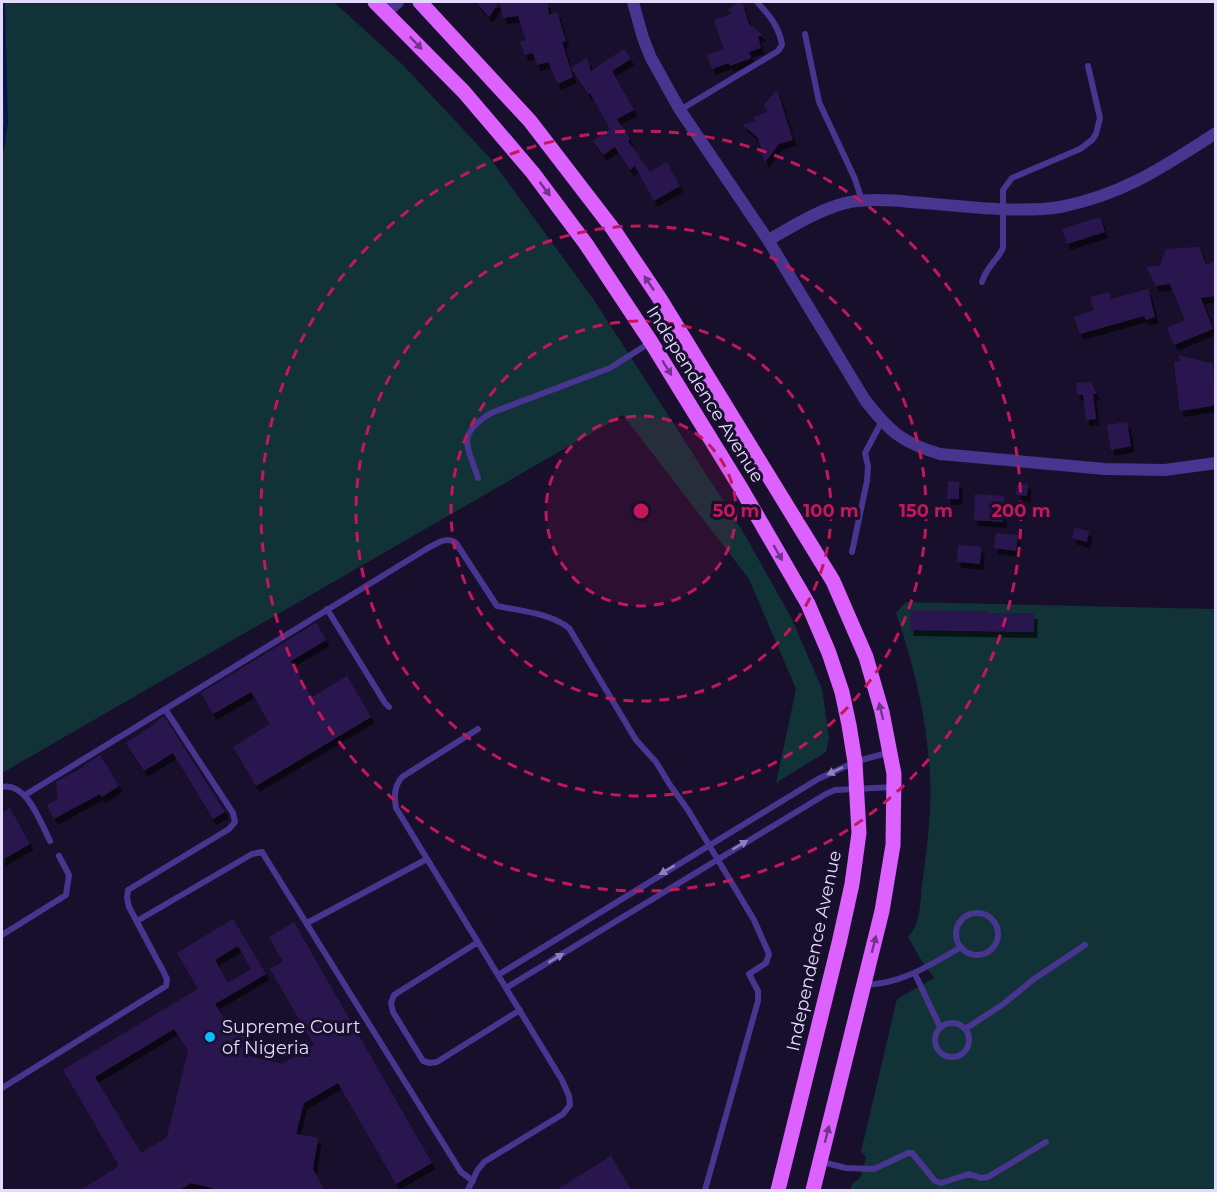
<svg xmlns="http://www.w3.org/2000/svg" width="1217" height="1192" viewBox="0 0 1217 1192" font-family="Montserrat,sans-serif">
<defs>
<filter id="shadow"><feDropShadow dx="3.5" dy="6" stdDeviation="0" flood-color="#0009"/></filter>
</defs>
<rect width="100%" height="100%" fill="#180f2c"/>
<path fill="#113237" d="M2,2h332l69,63 87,93 104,142 148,230 50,89 30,70 7,49 -3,14 -50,31 20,-94 -47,-110 -126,-164 -621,358z
M906,602l309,7v581h-365l2,-6 8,-6 6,-21 -5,-5 36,-153 37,-21 -14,-20 -12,-21c13,-13 12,-35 14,-52 5,-36 10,-74 8,-110 -3,-55 -16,-110 -34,-162z"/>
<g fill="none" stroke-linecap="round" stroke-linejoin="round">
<path stroke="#06154e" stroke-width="4" d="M2,149l4,-26 -3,-121"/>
</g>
<path fill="#2c194f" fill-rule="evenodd" filter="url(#shadow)" d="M476,2h23l-10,15z
M500,2h47l2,13 8,-3 9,29 -4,1 11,35 -15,7 -10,-22 -11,3 -4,-12 -8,2 -5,-13 6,-2 -8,-24 -15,2z
M738,2h4l7,22 14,11 -5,1 3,12 -12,4 2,6 -21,8 -1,-3 -17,6 -5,-14 17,-6 -10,-29 18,-6 -4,-4z
M624,49l7,10 -19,12 22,39 -17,9 13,20 -2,2 22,31 17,-10 13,24 -26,15 -19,-35 -5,4 -15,-23 -12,8 -10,-14 17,-12 -20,-36 -2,1 -17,-26 16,-10 4,13z
M777,90l16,50 -14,4 -14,18 -7,-24 -15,-13 13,-4 -2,-4 13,-5 -3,-7z
M1100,217l5,15 -38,12 -5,-15z
M1199,247l7,18 9,-4v35l-14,2 12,31 -39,16 -7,-17 18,-8 -15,-36 -14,2 -10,-19 14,-1 6,-17z
M1148,289l7,28 -9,3 -2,-4 -64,18 -6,-17 20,-7 -4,-13 19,-5 2,7z
M1178,355l35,9 2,39 -3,3 -32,5 -6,-49 6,-1z
M1091,382l6,12h-4l3,25 -10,1 -3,-25h-6l-1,-12z
M1127,422l4,24 -20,4 -4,-25z
M948,481l11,1v17h-12z
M1028,483l-1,13 -11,-1 1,-9z
M975,494l29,2 -1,26 -29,-2z
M1075,528l14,3 -2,11 -15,-4z
M996,533l22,2 -2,16 -22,-3z
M958,545l23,2 -1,17 -23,-2z
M910,610l79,1v2h45v19l-124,-2z
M316,623l10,17 -35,21 21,36 35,-21 24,41 -115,69 -23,-39 37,-23 -19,-32 -38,22 -12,-21z
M164,716l61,96 -12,7 -40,-66 -29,18 -18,-28 29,-19 -1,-1z
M100,755l19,31 -17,11 -2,-3 -46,25 -7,-14 11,-6 -2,-17 28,-15 -1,-1z
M10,808l20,36 -28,16v-47z
M233,919l33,55 -51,30 9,15 27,6 -6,30 37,9 32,-19 -44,-76 13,-7 -14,-25 25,-15 138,241 -36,21 -58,-101 -34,20 -8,31 22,4 -5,31 12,22h-101l-33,-8 -13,8h-99l40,-25 -56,-96 135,-81 -21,-36zM238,946l13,23 -23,14 -13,-23zM174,1029l14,22 -21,86 -26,16 -46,-76z
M611,1156l21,35h-77z"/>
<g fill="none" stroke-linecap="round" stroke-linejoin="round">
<path stroke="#47358f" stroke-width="6" d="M805,34l14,68 36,77 7,22
M680,110l98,-59 4,-6c-3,-19 -13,-30 -25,-43
M982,282c5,-17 16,-22 21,-34v-58l9,-12 68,-29 12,-9 4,-6 4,-16 -12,-52
M478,478c-11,-34 -22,-43 13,-65l119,-45 41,-26
M852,552l15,-71 1,-15 -3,-13 17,-32
M327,609l58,94 4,4
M2,787c24,-6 39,36 48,54
M25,795l403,-247c10,-5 18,-12 28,-5l41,63c24,5 53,7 72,22l67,112 20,22 14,23 18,25 66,110 15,34 -3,9 -17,11 9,17v10l-53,189
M956 934a21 21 0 1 1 42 0a21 21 0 1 1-42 0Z
M137,921l115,-67 10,-2 199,320 12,9
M307,923l120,-64
M2,935l64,-40 3,-20 -10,-19
M478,942l-84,53 -3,8 2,9 30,49 7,2 7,-1 83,-52
M915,974l25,53
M498,975l320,-196 37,-17 35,-10
M865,985c37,-1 65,-20 96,-38
M506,988l320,-194 9,-4 59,-3
M935 1040a17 17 0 1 1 34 0a17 17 0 1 1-34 0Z
M965,1029l37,-24 32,-26 51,-34
M2,1088l164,-102 1,-7 -5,-10 -33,-62 -2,-9 1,-8 101,-61 6,-7 -2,-9 -68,-104
M822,1162l24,6 28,1 34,-16h4l23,28 6,2 28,-9 12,4 7,-1 58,-35
M468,1190l9,-19 7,-9 79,-48 7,-9 -1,-9 -7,-16 -166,-272c-2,-13 -2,-21 6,-31l76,-48"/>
<path stroke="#47358f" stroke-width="12" d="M633,2l10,36 8,20 29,52 88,130 97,160c24,31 37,43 75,54l165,15 60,1 51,-7
M387,12l11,-10
M768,240c26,-14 53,-32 82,-38 19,-3 41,-2 60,0 45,3 107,12 150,5 63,-12 103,-40 156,-74"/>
<path stroke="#dd61ff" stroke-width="15" d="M375,2l89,90 69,81 53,71 65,98 91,148 66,114 21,49 13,39 7,33 6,37 4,71 -7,51 -13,59 -61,247
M420,2l110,119 83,108 47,70 173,282 33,76 16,55 12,62 -1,71 -11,66 -69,279"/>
</g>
<defs><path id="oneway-solid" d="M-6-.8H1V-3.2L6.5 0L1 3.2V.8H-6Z" transform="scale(1.5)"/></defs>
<g fill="#71348b">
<use href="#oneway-solid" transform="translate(416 43) rotate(46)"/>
<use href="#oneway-solid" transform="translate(545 189) rotate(53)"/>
<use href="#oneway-solid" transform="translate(649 283) rotate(-124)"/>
<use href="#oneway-solid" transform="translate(667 368) rotate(58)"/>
<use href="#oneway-solid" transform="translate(778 553) rotate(60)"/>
<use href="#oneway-solid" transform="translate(881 711) rotate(-104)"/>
<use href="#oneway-solid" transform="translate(874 944) rotate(-76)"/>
<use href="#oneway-solid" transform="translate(827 1134) rotate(-76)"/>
</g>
<g fill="#8e7fc1">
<use href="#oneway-solid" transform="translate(835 771) rotate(154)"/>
<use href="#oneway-solid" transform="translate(740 845) rotate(-31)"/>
<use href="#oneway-solid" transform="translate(667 870) rotate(149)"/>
<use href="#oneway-solid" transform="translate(556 958) rotate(-31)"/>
</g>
<circle cx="641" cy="511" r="95" fill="#c2185b" fill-opacity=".12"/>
<g fill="none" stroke="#c2185b" stroke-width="3" stroke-dasharray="10 8">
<circle cx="641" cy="511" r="95"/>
<circle cx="641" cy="511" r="190"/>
<circle cx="641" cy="511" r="285"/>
<circle cx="641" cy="511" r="380"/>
</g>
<circle fill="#06bfff" stroke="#180f2c" stroke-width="2" cx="210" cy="1037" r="6"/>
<g text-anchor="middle" stroke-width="6" stroke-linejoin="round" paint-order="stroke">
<g font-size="18" fill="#e4daff" stroke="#180f2c">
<text transform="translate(705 394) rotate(58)" y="6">Independence Avenue</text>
<text transform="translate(814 951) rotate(-78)" y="6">Independence Avenue</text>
</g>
<g font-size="18" fill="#e4daff" stroke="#180f2c" text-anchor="start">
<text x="222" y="1033">Supreme Court<tspan x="222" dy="21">of Nigeria</tspan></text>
</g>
</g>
<circle cx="641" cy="511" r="9" fill="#c2185b" stroke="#180f2c" stroke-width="3"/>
<g font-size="18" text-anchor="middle" font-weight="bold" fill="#c2185b" stroke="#180f2c" stroke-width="6" stroke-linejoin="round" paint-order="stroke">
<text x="736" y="517">50 m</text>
<text x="831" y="517">100 m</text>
<text x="926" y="517">150 m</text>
<text x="1021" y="517">200 m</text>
</g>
<rect width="1217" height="1192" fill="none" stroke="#e4daff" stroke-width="6"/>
</svg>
